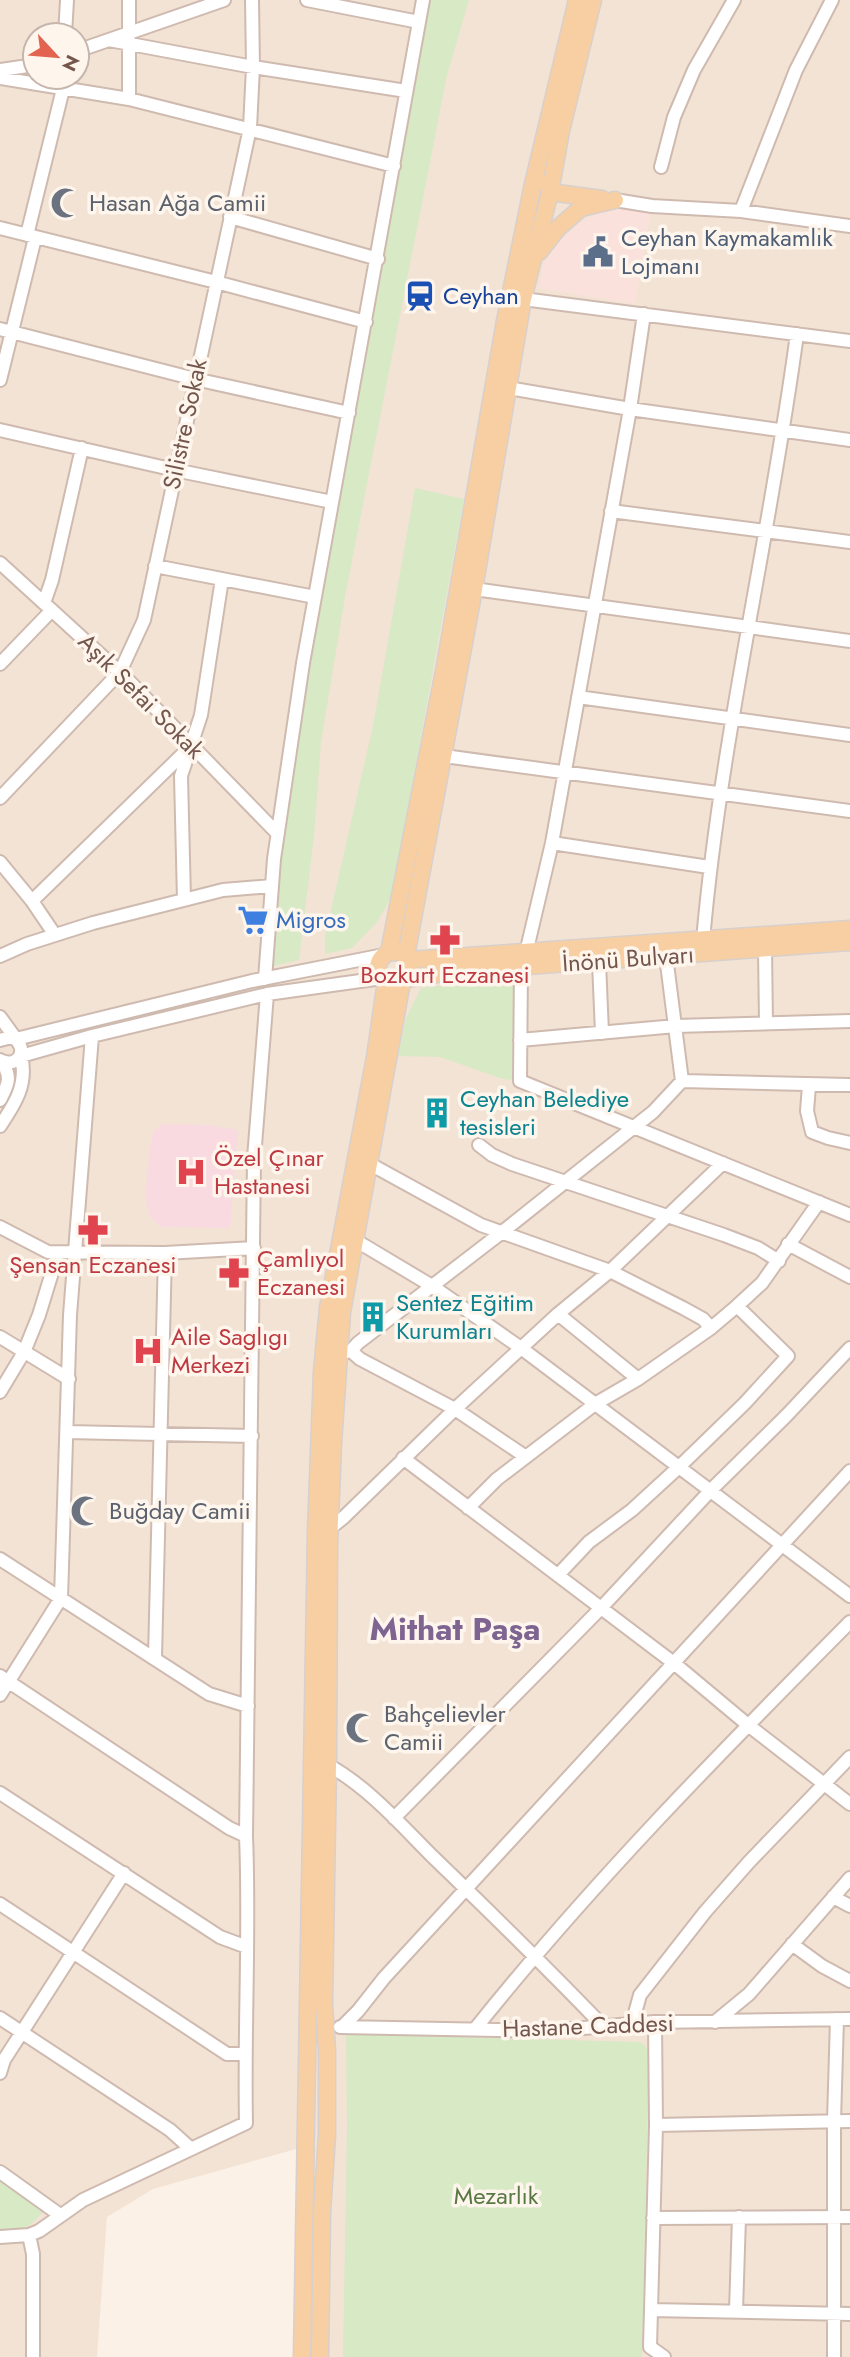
<svg xmlns="http://www.w3.org/2000/svg" width="850" height="2357" viewBox="0 0 850 2357" font-family="Jost,sans-serif">
<rect width="100%" height="100%" fill="#fcf1e7"/>
<path fill="#f3e3d5" fill-rule="evenodd" d="M0,0h850v2357h-555l16,-212 -158,44 -46,28 -10,140h-97zM35,35h42v42h-42z"/>
<path fill="#fbe1db" d="M614,208l36,6 -15,90 -96,-16 4,-23 17,-26 25,-20z"/>
<path fill="#f9dae1" d="M163,1124l44,1 31,5 -8,98 -70,-1 -10,-11 -5,-20 5,-48 4,-17z"/>
<path fill="#d7e9c5" d="M423,0h46l-22,75 -101,516 -25,151 -7,94 -15,124 -29,7 4,-108z
M415,488l49,11 -72,397 -15,26 -25,26 -27,6v-18l48,-210z
M516,976l4,105 -17,-2 -63,-22 -42,-1 8,-38 15,-30z
M346,2034l295,8 8,8 -7,307h-299l4,-231z
M0,2181l43,31c-16,17 -19,19 -43,18z"/>
<g fill="none" stroke-linecap="round" stroke-linejoin="round">
<g stroke="#cfbab0" stroke-width="16">
<path id="minor" d="M307,0l112,22
M65,35l2,-35
M109,40l144,27 153,24
M77,51l147,-51
M0,70l35,-5
M0,78l129,21 265,67
M129,99v-99
M661,167l13,-50 20,-47 40,-70
M615,200l37,6 89,5 109,15
M741,211l55,-141 36,-70
M230,217l148,42
M0,228l216,54 150,40
M27,235l36,-146
M523,299l327,42
M0,329l195,50 154,34
M0,380l35,-142
M508,388l122,21 220,31
M0,430l175,40 157,32
M611,511l239,31
M0,563l126,115 152,156
M155,566l160,31
M474,589l376,52
M44,603l8,-23 30,-132
M0,664l52,-54
M578,697l272,38
M444,756l406,55
M0,798l120,-126 24,-52 106,-492 3,-61 -1,-67
M552,843l157,24
M0,862l32,39 23,34
M184,900l-3,-124 20,-61 21,-136
M32,901l157,-153
M703,940c18,-204 67,-403 94,-606
M765,949l1,74
M526,953l26,-110 78,-434 14,-95
M0,956l27,-12 66,-21 130,-33 49,-4
M599,962l3,71
M521,967l-1,114 330,134
M265,979l9,-120 29,-196 120,-663
M0,1017l16,22 236,-58 132,-26
M0,1040l12,-3c18,10 7,33 -12,23
M520,1040l156,-14 174,-5
M682,1081l168,4
M809,1086l-2,25 5,21 16,6 22,5
M0,1100c8,-15 12,-23 2,-38h-2
M0,1126c15,-22 28,-42 21,-70l71,-20 175,-42 115,-16
M479,1145l13,10 20,9 212,71 34,13 21,13
M370,1164l111,61 129,46 73,37 20,11 8,9
M0,1227l48,25 117,1 89,-5
M355,1240l77,46 89,62 329,248
M788,1244l62,33
M558,1314l80,65
M0,1337l69,42
M351,1351l9,8 95,50 71,48
M339,1353l12,-2 7,-8 143,-110 133,-106 19,-15 29,-31 -16,-125
M0,1392l24,-40 15,-37 19,-62
M67,1432l185,4
M403,1458l272,206 73,61 102,79
M468,1508l29,-29 98,-75 43,-25 73,-51 26,-22 25,-23 57,-81
M329,1529l14,-11 112,-109 103,-95 52,-43 113,-108
M0,1559l209,135 39,12
M558,1575l31,-33 43,-32 48,-44 65,-63 43,-47 -51,-50
M155,1657l10,-404
M0,1676l229,152 17,8
M0,1695l61,-97 9,-283 22,-279
M328,1765c40,22 72,59 104,91 57,55 114,111 170,169
M0,1793l220,144 27,10
M394,1818l207,-210 110,-118 75,-74 64,-68
M833,1897l17,9
M0,1904l227,150h17
M792,1944l30,22 28,15
M0,2018l170,112 20,18
M655,2022l1,103 -6,222 14,10
M715,2022l34,-28 101,-116
M632,2024l8,-29 65,-83 44,-50 101,-105
M340,2027l208,4 107,-9 195,-3
M342,2027l16,-16 26,-33 466,-507
M475,2029c115,-144 245,-276 375,-407
M0,2073l4,-13 120,-187
M656,2125l194,-4
M0,2172l60,43
M653,2218l197,-1
M29,2235l4,19v103
M0,2237l29,-2 10,-4 44,-31 163,-77c-2,-96 4,-192 0,-287l8,-678 13,-164
M651,2310l199,4
M736,2311l3,-94
M834,2357v-236l3,-102"/>
</g>
<g stroke="#d8d0cd" stroke-width="19">
<path id="major" d="M547,183l3,9 52,7
M539,252l19,-24 23,-20 34,-8
M378 968a16 16 0 1 1 32 0a16 16 0 1 1-32 0Z
M389,952l55,-281 61,-350 28,-137 44,-184
M406,956l68,-367 49,-290 27,-107 11,-61 32,-131
M409,960l441,-31
M406,979l43,-7 401,-30
M302,2357l14,-825 6,-160 6,-64 47,-251 11,-76
M320,2357l2,-145 5,-77v-84l-3,-48 4,-238 1,-220 4,-102 9,-131 60,-330"/>
</g>
<use href="#minor" stroke="#fff" stroke-width="12"/>
<use href="#major" stroke="#f8cfa2" stroke-width="16"/>
</g>
<defs>
<g id="mosque-bare" transform="scale(2.415)"><path d="M3.5-4.9A6 6 0 1 0 3.5 4.9A5 5 0 1 1 3.5-4.9Z" fill="#6b7280" stroke="#fef6ed" stroke-width="2.5" paint-order="stroke"/></g>
<g id="civic-bare" transform="scale(2.415)"><path d="M-.6-6.5H3V-4.5H.6V-3L4-1V1h2V6H-6V1h2V-1L-.6-3ZM-1.2 2.5V6h2.4V2.5Z" fill="#5c6f8a" stroke="#fef6ed" stroke-width="2.5" paint-order="stroke"/></g>
<g id="station-bare" transform="scale(2.415)"><path d="M-3-6H3Q5-6 5-4V2Q5 4 3 4L4.5 6H3L1.5 4h-3L-3 6H-4.5L-3 4Q-5 4-5 2V-4Q-5-6-3-6ZM-3.5-4v3h7v-3ZM-3.5 1v1.5H-2V1ZM2 1v1.5H3.5V1Z" fill="#1a4fb4" stroke="#fef6ed" stroke-width="2.5" paint-order="stroke"/></g>
<g id="supermarket-bare" transform="scale(2.415)"><path d="M-6-5.5h2.5l.6 2H6L4.5 2H-2.5L-4.4-4H-6ZM-1.5 3.2a1.3 1.3 0 1 0 .1 0ZM3 3.2a1.3 1.3 0 1 0 .1 0Z" fill="#3f7fe0" stroke="#fef6ed" stroke-width="2.5" paint-order="stroke"/></g>
<g id="pharmacy-bare" transform="scale(2.415)"><path d="M-2-6h4v4h4v4h-4v4h-4v-4h-4v-4h4Z" fill="#e0444e" stroke="#fef6ed" stroke-width="2.5" paint-order="stroke"/></g>
<g id="building-bare" transform="scale(2.415)"><path d="M-4-6H4V6H1V3H-1V6H-4ZM-2.5-4.3h1.7v1.8h-1.7ZM.8-4.3h1.7v1.8H.8ZM-2.5-1h1.7V.8h-1.7ZM.8-1h1.7V.8H.8Z" fill="#0f9aa8" stroke="#fef6ed" stroke-width="2.5" paint-order="stroke"/></g>
<g id="hospital-bare" transform="scale(2.415)"><path d="M-5-5h3v3.5h4V-5h3V5h-3V1.5h-4V5h-3Z" fill="#e0444e" stroke="#fef6ed" stroke-width="2.5" paint-order="stroke"/></g>
</defs>
<g fill-rule="evenodd">
<use href="#mosque-bare" x="66" y="203"/>
<use href="#civic-bare" x="598" y="252"/>
<use href="#station-bare" x="420" y="296"/>
<use href="#supermarket-bare" x="253" y="920"/>
<use href="#pharmacy-bare" x="445" y="940"/>
<use href="#building-bare" x="437" y="1113"/>
<use href="#hospital-bare" x="191" y="1172"/>
<use href="#pharmacy-bare" x="93" y="1230"/>
<use href="#pharmacy-bare" x="234" y="1273"/>
<use href="#building-bare" x="373" y="1317"/>
<use href="#hospital-bare" x="148" y="1351"/>
<use href="#mosque-bare" x="86" y="1511"/>
<use href="#mosque-bare" x="361" y="1728"/>
</g>
<g text-anchor="middle" stroke-width="7" stroke-linejoin="round" paint-order="stroke">
<g font-size="24" fill="#5b616d" stroke="#fef6ed" text-anchor="start">
<text x="89" y="211">Hasan Ağa Camii</text>
<text x="109" y="1519">Buğday Camii</text>
<text x="384" y="1722">Bahçelievler<tspan x="384" dy="28">Camii</tspan></text>
</g>
<g font-size="24" fill="#4e5e75" stroke="#fef6ed" text-anchor="start">
<text x="621" y="246">Ceyhan Kaymakamlık<tspan x="621" dy="28">Lojmanı</tspan></text>
</g>
<g font-size="24" fill="#164399" stroke="#fef6ed" text-anchor="start">
<text x="443" y="304">Ceyhan</text>
</g>
<g font-size="24" fill="#74564c" stroke="#fef6ed">
<text transform="translate(185 424) rotate(-78)" y="8">Silistre Sokak</text>
<text transform="translate(141 696) rotate(45)" y="8">Aşık Sefai Sokak</text>
<text transform="translate(628 959) rotate(-4)" y="8">İnönü Bulvarı</text>
<text transform="translate(588 2026) rotate(-2)" y="8">Hastane Caddesi</text>
</g>
<g font-size="24" fill="#366cbe" stroke="#fef6ed" text-anchor="start">
<text x="276" y="928">Migros</text>
</g>
<g font-size="24" fill="#be3a42" stroke="#fef6ed" text-anchor="start">
<text x="445" y="983" text-anchor="middle">Bozkurt Eczanesi</text>
<text x="214" y="1166">Özel Çınar<tspan x="214" dy="28">Hastanesi</tspan></text>
<text x="257" y="1267">Çamlıyol<tspan x="257" dy="28">Eczanesi</tspan></text>
<text x="93" y="1273" text-anchor="middle">Şensan Eczanesi</text>
<text x="171" y="1345">Aile Saglıgı<tspan x="171" dy="28">Merkezi</tspan></text>
</g>
<g font-size="24" fill="#0d838f" stroke="#fef6ed" text-anchor="start">
<text x="460" y="1107">Ceyhan Belediye<tspan x="460" dy="28">tesisleri</tspan></text>
<text x="396" y="1311">Sentez Eğitim<tspan x="396" dy="28">Kurumları</tspan></text>
</g>
<g font-size="24" fill="#597944" stroke="#fef6ed">
<text x="496" y="2204">Mezarlık</text>
</g>
<g font-size="32" font-weight="bold" fill="#7d6491" stroke="#fef6ed">
<text x="455" y="1640">Mithat Paşa</text>
</g>
</g>
<g transform="translate(56 56) rotate(116)"><circle r="33" fill="#fef6ed" stroke="#c7b6ad" stroke-width="2"/>
<path d="M0-5L12 26L0 18L-12 26Z" fill="#e16350"/>
<text y="-10" font-size="19" font-weight="bold" text-anchor="middle" fill="#74564c">N</text>
</g>
</svg>
